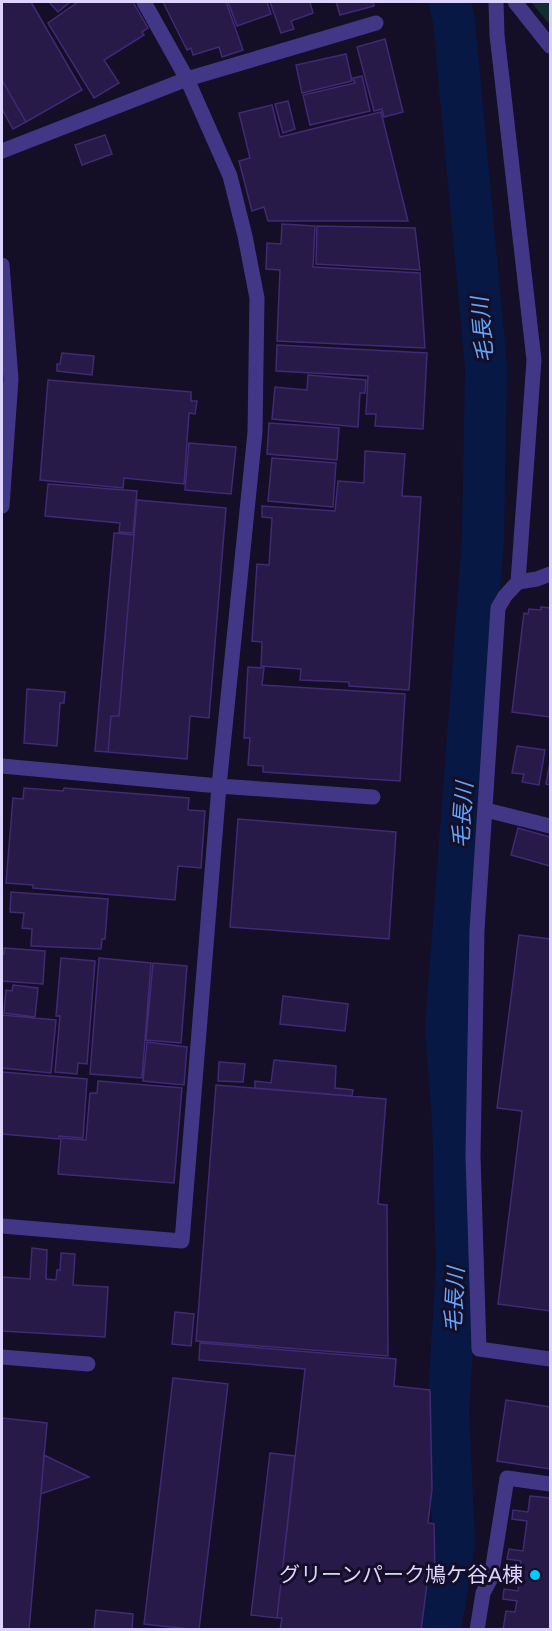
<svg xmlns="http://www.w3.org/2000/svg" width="552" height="1631" viewBox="0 0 552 1631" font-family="Helvetica,'Noto Sans JP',sans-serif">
<rect width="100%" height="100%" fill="#140e26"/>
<path fill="#112e30" d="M531,2h19v23z"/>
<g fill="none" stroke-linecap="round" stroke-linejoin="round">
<path stroke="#081845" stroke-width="42" d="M440,1630l14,-87 -6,-132 9,-143 -4,-148 -7,-92 37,-489 3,-172 -32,-345 -4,-20"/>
</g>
<path fill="#271948" stroke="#402a75" stroke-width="1.5" d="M2,2h29l51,88 -56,32 -24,-42z
M49,2h21l-12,10z
M78,2h55l15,26 -6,4 2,3 -40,25 15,23 -25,15 -46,-75z
M163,2h63l17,48 -21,7 -3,-10 -26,8 -2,-7 -4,2z
M228,2h39l4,12 -34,12z
M270,2h40l3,11 -22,8 3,8 -13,4z
M336,2h37l1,4 -34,9z
M385,39l18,73 -19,5 -2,-8 -8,2 -17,-64z
M346,54l6,27 -50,12 -6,-28z
M362,76l8,35 -60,14 -7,-30 52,-12 -2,-5z
M2,80l24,42 -13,7 -11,-20z
M288,101l7,28 -12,4 -8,-29z
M272,105l8,32 101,-25 27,109h-140l-4,-14 -12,4 -13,-50 11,-3 -11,-45z
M105,135l7,19 -30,11 -7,-20z
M282,224l33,2 -2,41 107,6 5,75 -148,-7 3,-71 -14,-1 1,-26 14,1z
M317,226l98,2 5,42 -104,-6z
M277,345l150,8 -4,76 -48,-3 1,-12h-10l2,-38 -92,-5z
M62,353l32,3 -2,19 -35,-4v-7h3z
M308,375l58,5 -1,13h-5l-2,34 -86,-8 3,-32 32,3z
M48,380l143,12v9h6l-2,13 -6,-1 -5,71 -60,-6 -1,10 -83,-8z
M269,423l70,5 -2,32 -70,-6z
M189,443l47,4 -5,47 -46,-4z
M365,451l40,3 -3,42 19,1 -12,193 -60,-4v-4l-49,-2 1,-11 -40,-3 1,-24 -10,-1 5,-77 12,1 3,-47 -10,-1v-11l73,5 3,-30 26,2z
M272,458l64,5 -3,44 -65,-6z
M48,484l89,7 -4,42 -14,-1 1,-9 -75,-7z
M137,500l89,8 -17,210 -19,-2 -3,43 -79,-7 3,-36h8z
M114,533l20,2 -15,181h-8l-3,36 -13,-1z
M541,607l9,1v109l-38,-5 12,-99 4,1 1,-5 12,1z
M248,667l16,1 -2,17 143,9 -5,87 -137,-9v-6l-15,-1 2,-27h-6z
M27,689l38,3 -1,11h-4l-3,43 -33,-3z
M517,746l28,4 -6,35 -17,-3 2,-8 -12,-1z
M550,762v23l-4,-1z
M24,788l39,3 1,-3 125,10 -1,12 17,1 -4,57 -23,-2 -3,34 -142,-12v-3l-27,-2 7,-85 10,1z
M238,819l158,13 -7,107 -159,-12z
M518,828l32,9v29l-39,-11z
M11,892l97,7 -3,40h-3l-1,10 -70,-3 1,-17 -10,-1 2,-15 -14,-1z
M519,935l31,4v372l-52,-7 24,-193 -25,-3z
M4,948l41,3 -2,33 -41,-3v-27h2z
M61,958l34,3 -8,103 -9,-1 -1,11 -22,-2 5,-56h-4z
M99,958l52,5 -9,115 -52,-4z
M153,963l34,3 -6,77 -35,-3z
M13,985l25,3 -3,29 -31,-4 2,-23 6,1z
M283,996l65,8 -3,27 -65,-7z
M2,1015l54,5 -5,53 -49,-5z
M147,1042l40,5 -3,38 -41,-4z
M274,1060l62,6 -1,22 18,2 -1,6 -97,-8v-7l16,2z
M219,1062l26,2 -2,18 -25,-1z
M2,1072l85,7 -4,59 -24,-2v3l-57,-5v7z
M98,1081l84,7 -8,95 -116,-9 3,-36 25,2 4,-47h7z
M216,1085l170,14 -8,105 9,1 1,151 -192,-15z
M32,1248l15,2 -1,29 10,1 1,-10h3l1,-17 14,1 -2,31 35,2 -3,50 -103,-6v-54l28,2z
M175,1312l19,2 -3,32 -19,-2z
M200,1343l196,16 -2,27 36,4 2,99 -4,34 6,1 1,52h-7l-7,54h-141l2,-12h-5l28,-249 -106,-9z
M173,1378l55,6 -29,246 -55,-6z
M506,1400l44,7v62l-53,-8z
M2,1418l45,5 -18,207h-27z
M270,1453l25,3 -18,162 -26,-3z
M44,1455l45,22 -48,17z
M530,1496l20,2v132h-47l3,-19 9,1 2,-11 -14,-2 1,-10 14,2 3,-30 -14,-2 2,-10 14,2 4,-30 -15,-2 1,-9 15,2z
M96,1610l37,4 -1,16h-38z"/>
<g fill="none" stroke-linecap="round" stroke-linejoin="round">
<path stroke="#423787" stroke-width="15" d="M496,2l1,33 37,325 -16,222 -13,14 -7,12 -21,322 -4,226 6,193 71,10
M515,2l35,44
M2,151l185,-72 189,-56
M2,265l9,114 -9,127
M518,582l19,-3 13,-5
M2,766l217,20 154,11
M486,810l64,16
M2,1226l180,15 37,-455 36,-354 2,-134 -12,-62 -15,-60 -43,-97 -43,-77
M2,1357l86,7
M477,1630l6,-37 8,-15 16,-100 43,6"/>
</g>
<circle fill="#00cbfe" stroke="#140e26" stroke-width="2" cx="535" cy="1575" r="6"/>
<g text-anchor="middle" stroke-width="6" stroke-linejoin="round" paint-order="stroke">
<g font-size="21" fill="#dcd3ff" stroke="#140e26" text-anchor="end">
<text x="523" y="1582">グリーンパーク鳩ケ谷A棟</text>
</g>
<g font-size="22" font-style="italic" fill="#61a6ff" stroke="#140e26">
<text transform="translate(482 330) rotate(-95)" y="8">毛長川</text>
<text transform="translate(462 815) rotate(-86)" y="8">毛長川</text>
<text transform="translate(454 1300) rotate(-87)" y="8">毛長川</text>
</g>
</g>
<rect width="552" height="1631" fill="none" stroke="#dcd3ff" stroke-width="6"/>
</svg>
